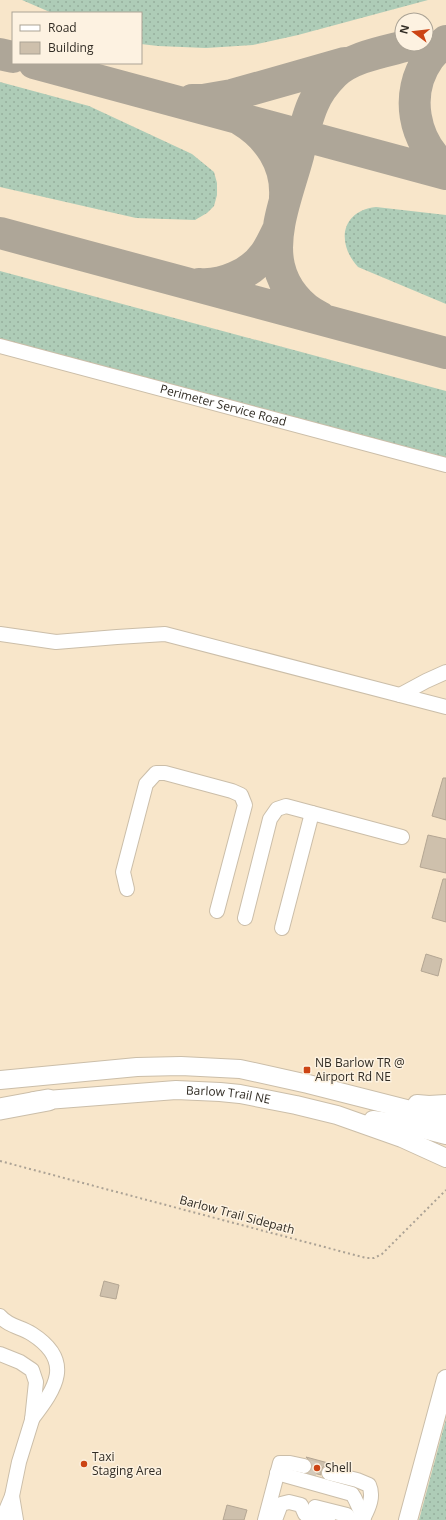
<svg xmlns="http://www.w3.org/2000/svg" width="446" height="1520" viewBox="0 0 446 1520" font-family="'Open Sans',sans-serif">
<defs>
<pattern id="grass-dots" width="8" height="8" patternUnits="userSpaceOnUse"><rect width="8" height="8" fill="#aeccb7"/><path d="M2 2h.1M6 6h.1" fill="none" stroke="#96af9d" stroke-width="1.8" stroke-linecap="round"/></pattern>
</defs>
<rect width="100%" height="100%" fill="#fdf2e1"/>
<path fill="#f8e6ca" fill-rule="evenodd" d="M0,0h446v1520h-446zM13,13h128v50h-128zM402,20h24v24h-24z"/>
<path fill="url(#grass-dots)" d="M22,0h406l-130,35 -45,10 -47,3 -48,-2 -17,-2v-31h-89z
M0,82l89,24 103,48 22,18 3,11v12l-3,11 -7,7 -12,7 -59,-2 -136,-31z
M376,207l70,8v89l-88,-37c-22,-24 -17,-56 18,-60z
M0,271l446,120v68l-446,-119z
M446,1419v101h-27z"/>
<g fill="none" stroke-linecap="round" stroke-linejoin="round">
<path stroke="#aea698" stroke-width="32" d="M446,41c-6,5 -12,10 -17,17 -25,35 -16,84 17,110
M0,54l13,3
M34,63l412,111
M192,100h11l29,-5 113,-32
M241,120c27,16 46,44 44,77
M0,233l446,120
M199,284c23,2 52,-10 66,-30 5,-7 9,-16 13,-24
M320,317c-20,-9 -36,-29 -41,-51 -8,-34 10,-76 19,-110 4,-17 8,-36 15,-52 5,-12 12,-21 21,-30 18,-18 55,-23 79,-30"/>
</g>
<path fill="#cec0ac" stroke="#b4a693" d="M443,778h3v42l-14,-4z
M428,835l18,4v34l-26,-6z
M443,879h3v43l-14,-4z
M426,954l16,5 -4,17 -17,-5z
M104,1281l15,4 -3,14 -16,-3z
M306,1457l26,7 -9,3 -2,4v4l-11,-3 2,-4v-4z
M227,1505l20,5 -3,10h-21z"/>
<g fill="none" stroke-linecap="round" stroke-linejoin="round">
<path stroke="#d4cabb" stroke-width="14" stroke-dasharray="14 7" stroke-linecap="butt" d="M304,1466l25,7"/>
<g stroke="#cbbea9" stroke-width="16">
<g id="minor">
<path id="s1" d="M0,346l446,119"/>
<path d="M0,634l56,8 61,-5 48,-3 281,73"/>
<path d="M400,695l26,-14 20,-9"/>
<path d="M127,889l-4,-17 23,-88 10,-11h9l67,18 9,4 4,10 -28,106"/>
<path d="M245,918l25,-99 7,-10 9,-3 116,31"/>
<path d="M282,928l30,-115"/>
<path d="M0,1316c8,10 21,11 32,18 42,27 24,54 0,85"/>
<path d="M0,1354l20,8 12,8 4,12 -4,38 -13,42 -7,34 -10,24"/>
<path d="M277,1473l75,21c6,8 6,15 12,23l-1,3"/>
<path d="M329,1473l28,7 12,5c5,11 0,22 -5,32"/>
<path d="M12,1496l4,24"/>
<path d="M315,1507l32,8 4,5"/>
<path d="M265,1520l15,-57h10l14,3"/>
<path d="M275,1520l6,-16 8,-2 12,3 4,9 23,6"/>
</g>
</g>
<g stroke="#cbbea9" stroke-width="20">
<g id="major">
<path d="M0,1080l137,-13 44,-1 59,3 68,15 138,35"/>
<path id="s2" d="M34,1101l142,-11 44,2 20,2 56,11 41,10 65,23 44,20"/>
<path d="M417,1104l12,1 17,-1"/>
<path d="M373,1120l31,4 42,11"/>
<path d="M408,1520l38,-141"/>
</g>
</g>
<g stroke="#cbbea9" stroke-width="23">
<path id="highway" d="M0,1109l48,-9"/>
</g>
<path stroke="#aba295" stroke-width="2" stroke-dasharray="2 3" stroke-linecap="butt" d="M0,1161l366,97h8l8,-4 64,-64"/>
<use href="#minor" stroke="#fff" stroke-width="14"/>
<use href="#major" stroke="#fff" stroke-width="18"/>
<use href="#highway" stroke="#fff" stroke-width="21"/>
</g>
<g fill="#cc4414" stroke="#fdf2e1" stroke-width="1.5">
<rect x="303" y="1066" width="8" height="8" rx="2"/>
<circle cx="84" cy="1464" r="4"/>
<circle cx="317" cy="1468" r="4"/>
</g>
<g text-anchor="middle" stroke-width="3" stroke-linejoin="round" paint-order="stroke">
<g font-size="12" fill="#312c24" stroke="#fdf2e1">
<text dy="4" stroke="none"><textPath href="#s1" startOffset="231">Perimeter Service Road</textPath></text>
<text dy="4" stroke="none"><textPath href="#s2" startOffset="195">Barlow Trail NE</textPath></text>
<text transform="translate(237 1215) rotate(15)" y="4">Barlow Trail Sidepath</text>
</g>
<g font-size="12" fill="#312c24" stroke="#fdf2e1" text-anchor="start">
<text x="315" y="1067">NB Barlow TR @<tspan x="315" dy="14">Airport Rd NE</tspan></text>
<text x="92" y="1461">Taxi<tspan x="92" dy="14">Staging Area</tspan></text>
<text x="325" y="1472">Shell</text>
</g>
</g>
<rect x="12" y="12" width="130" height="52" fill="#fdf2e1" stroke="#aba395"/>
<rect x="20" y="25" width="20" height="6" fill="#ffffff" stroke="#aba395"/>
<text x="48" y="32" font-size="12" fill="#312c24">Road</text>
<rect x="20" y="42" width="20" height="12" fill="#cec0ac" stroke="#aba395"/>
<text x="48" y="52" font-size="12" fill="#312c24">Building</text>
<g transform="translate(414 32) rotate(285)"><circle r="19" fill="#fdf2e1" stroke="#aba395"/>
<path d="M0-3L7 15L0 10L-7 15Z" fill="#cc4414"/>
<text y="-6" font-size="11" font-weight="bold" text-anchor="middle" fill="#312c24">N</text>
</g>
</svg>
